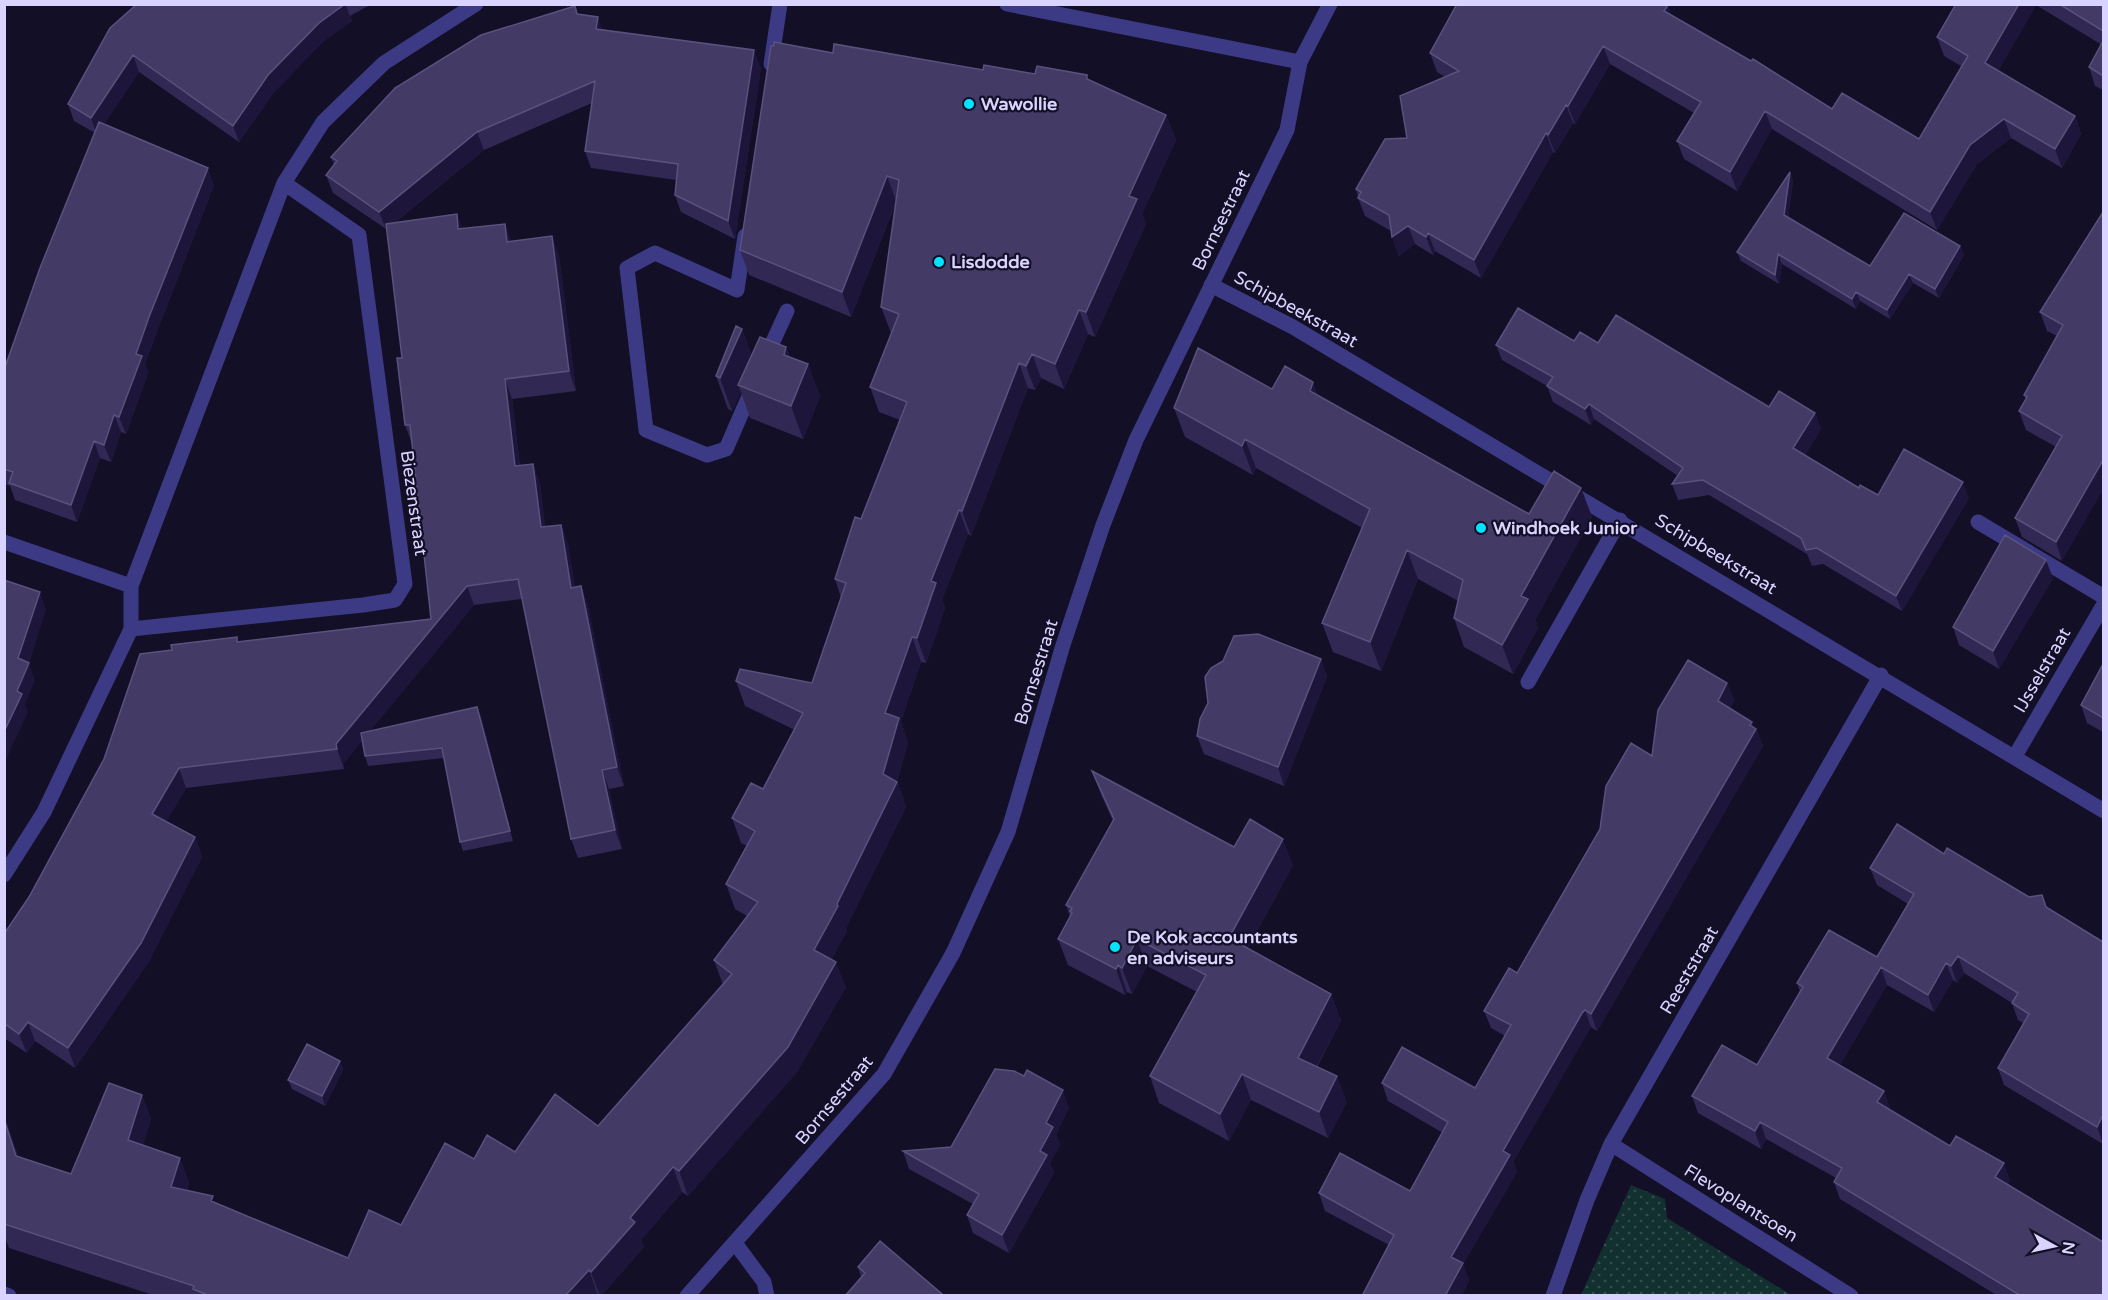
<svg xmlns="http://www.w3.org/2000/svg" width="2108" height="1300" viewBox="0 0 2108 1300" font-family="'Varela Round',sans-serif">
<defs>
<pattern id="grass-dots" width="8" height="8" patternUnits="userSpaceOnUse" patternTransform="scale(1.5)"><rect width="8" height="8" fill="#12302f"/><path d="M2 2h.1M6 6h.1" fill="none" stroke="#344d4e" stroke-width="1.8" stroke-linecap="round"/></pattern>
</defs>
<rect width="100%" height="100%" fill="#130f26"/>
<path fill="url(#grass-dots)" d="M1631,1185l34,14 2,19 124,77h-210z"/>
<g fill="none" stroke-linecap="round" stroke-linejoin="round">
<path stroke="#3d3a85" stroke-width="15" d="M1978,522l126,75
M1528,682l92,-162"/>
<path stroke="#3d3a85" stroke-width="15" d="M1007,4l293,58
M771,64l9,-60
M745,236l-8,54 -82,-37 -28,15 19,162 61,25 19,-6 27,-62
M765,359l22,-48
M4,542l127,44
M131,629l232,-24 32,-5 10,-16 -46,-349 -75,-52
M2015,756l89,-152
M4,875l40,-63 87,-183v-43l153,-403 39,-61 61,-59 92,-59
M1611,1144l240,152
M735,1243l29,39 3,14
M4,1294l5,2
M1553,1296l34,-96 24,-56 270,-469"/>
<path stroke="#3d3a85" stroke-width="15" d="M1211,285l82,42 811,484
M687,1296l197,-222 69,-121 55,-121 55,-187 40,-120 33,-85 151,-310 13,-68 30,-58"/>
</g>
<path fill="#312854" d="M137,4h235l-22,12 2,5 -27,19 -51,52 -35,50 -100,-70 -35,52 110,61 -58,149 -11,30 3,9 -22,61 -5,-2 -10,30 -11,-4 -23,64 -62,-22 -5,-14 -6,-2v-114l91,-237 -21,-12 -6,-17z
M1956,4h147v86l-8,-4 -6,-19 13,-22 -66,-40 -38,66 77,45 6,18 -19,34 -51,-30 -34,26 -40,66 -165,-101 -35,62 -53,-32 -7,-18 17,-28 -84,-49 -35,60 -2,-1 -18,30 -2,-1 -72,126 -46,-27 -2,4 -18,-11 -16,12 -7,-19 -1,-6 -26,-15 -7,-18 -2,-9 51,-51 38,-61 -8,-5 -7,-19 238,-48 3,11 161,93 87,30 42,-73 -17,-10 -7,-19z
M578,14l24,15 159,39 -26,171 -54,-27 -6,-17 1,-15 -85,-12 -6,-17 7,-48 -108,47 -90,73 63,-9 5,15 43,-5 6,17 41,-5 7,20 17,135 -64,8 8,67 13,-2 7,20 5,43 16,-2 7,19 7,44 6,-2 7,20 36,180 -15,3 13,60 -44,9 -7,-19 -49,-240 -48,6 -104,126 107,-24 4,9 32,125 -50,10 -3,-9 -16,-84 -76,8 -3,-10 -3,-15 -18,22v6l-158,19 -20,34 29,15 7,20 -54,106 -73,105 -40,-27 -8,12 -23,-15v-104l25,-37 143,-247 65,-13 1,5 193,-23 -19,-175 -7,-19 -3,-67 -15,-130 -1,1 -53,-36 -7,-18 8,-10 -3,-8z
M833,53l150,17 106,10 77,35 10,25 -34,74 4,10 -51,113 -7,-3 -24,55 -23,-11 -6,12 -7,-2 -57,148 -3,-2 -26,65 3,9 -19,55 -5,-1 -20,59 7,22 -11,38 9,26 -60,121 1,3 -16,29 15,27 -49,85 -109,124 -6,-4 -41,48 3,7 -43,49h-445l-147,-48 -3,-8h-2v-125l14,41 53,18 71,-79 9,24 -8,26 37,13 9,25 -2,8 161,67 53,-33 73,-66 41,-7 83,-26 125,-141 -9,-25 33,-44 -12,-7 -9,-25 21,-38 -6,-3 -9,-25 31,-29 32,-59 -50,-24 -9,-25 76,2 29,-85 -6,-19 26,-60 39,-99 -21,-8 -9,-25 21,-54 -10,-26 15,-105 -45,115 -102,-42 -9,-25z
M1790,172l3,9 -5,37 82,48 90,-20 4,9 -25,43 -26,-15 -23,36 -30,-18 -4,8 -74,-45 -3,20 -38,-23 -4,-9z
M2103,212l-41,349 -40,-24 -7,-19 41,-71 -30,-17 -7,-19 7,-11 -2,-5 33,-59 -10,-5 -7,-19z
M742,329l10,27 34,-9 4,10 18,7 12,33 -17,42 -53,-21 -9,-26 -9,19 -4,-2 -12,-33z
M1574,341l24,2 171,64 46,6 6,16 -16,26 54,33 19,7 91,3 -67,113 -79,-47 -11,2 -5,-12 -98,-59 -31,5 -6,-16 6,-8 -84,-57 -3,6 -38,-23 -6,-16 -45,-26 -6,-15z
M1313,382l4,13 212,119 52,-26 11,29 -57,103 3,8 -25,46 -49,-27 -10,-29 4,-17 -40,-22 -37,92 -48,-19 -11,-29 40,-95 -106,-60 -3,7 -68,-38 -11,-29z
M2053,578l-54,91 -40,-24 -6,-18z
M1321,659l6,18 -43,109 -80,-32 -7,-18 11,-33 15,-42z
M2103,664v68l-16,-9 -6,-18z
M1727,683l7,17 -4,8 22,14 2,6 2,1 7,17 -166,285 -6,-4 -2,3 -76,132 4,10 -54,92 6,17 -8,15h-99l27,-51 -64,-34 -6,-18 91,-2 33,-58 -55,-32 -6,-18 93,5 30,-52 -14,-8 -7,-17 33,-38 135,-217z
M1092,771l142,76 59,18 -45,83 83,46 10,27 -24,46 30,35 -19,36 -77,-38 -22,41 -70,-38 -9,-27 47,-84 -50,-26 -15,28 -5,-2 -2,3 -57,-30 -10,-26 12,-22 -4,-12 47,-84 -11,-24z
M1944,854l85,43 13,-2 5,13 56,236 -99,-59 -6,-17 25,-45 -5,-3 -6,-17 -48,-30 -7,10 -4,-3 -19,32 -47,-27 -47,80 44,26 6,17 -1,2 61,36 60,34 -2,4 95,112h-105l-158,-97 -6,-17 2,-4 -70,-39 -5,10 -63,-36 -6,-17 65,-31 43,-73 -3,-9 80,-26 31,-53 -31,-19 -7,-17z
M340,1061l3,9 -18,36 -33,-17 -4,-9z
M1024,1076l45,32 -13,26 4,11 -10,18 4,10 -45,80 -36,-20 -6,-18 6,-11 -64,-35 -6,-18 48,-4z
M858,1267l84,27 1,2h-98l16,-19z"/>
<path fill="#1d163a" d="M345,4l7,17 -27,19 -51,52 -35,50 -6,-16 35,-51 51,-52z
M2019,4l17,1 -44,77 -7,-19z
M1668,5l6,19 -10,-13z
M598,17l6,18 -8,-6z
M1603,46l7,18 -35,60 -7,-18z
M754,50l7,18 -26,171 -7,-18z
M133,55l6,17 -42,63 -6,-17z
M1566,105l7,18 -18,30 -7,-18z
M1765,111l7,18 -35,62 -7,-19z
M1166,115l10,25 -34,74 4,10 -51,113 -9,-25 43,-116z
M2075,116l6,18 -19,34 -7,-19z
M2004,119l7,19 -34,26 -40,66 -7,-18 40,-67z
M477,132l7,18 -98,79 -7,-17z
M1546,133l7,19 -72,126 -7,-18z
M208,168l6,17 -58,149 -11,30 3,9 -22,61 -7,-17 17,-63 13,-37z
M1790,172l3,9 -6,43 -3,-9z
M887,176l9,25 -45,116 -9,-25z
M457,214l7,20 -6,-5z
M505,224l7,19 -5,-1z
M1408,226l7,18 -16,12 -7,-19z
M1428,233l7,18 -2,4 -7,-18z
M552,236l7,20 17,135 -7,-20z
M1960,246l4,9 -25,43 -4,-9z
M1778,254l4,10 -3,20 -4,-9z
M1909,274l4,9 -23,36 -3,-9z
M1856,292l4,9 -4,8 -4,-10z
M1079,310l9,24 -24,55 -9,-25z
M742,329l12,33 -16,23 3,7 -9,19 -12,-33z
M786,347l12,33 -14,-25z
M1032,354l9,24 -6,12 -9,-24z
M1019,363l9,25 -57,148 -9,-25z
M808,364l12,33 -17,42 -12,-33z
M505,379l7,20 10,87 -7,-20z
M1313,382l10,30 -13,-21z
M1589,404l5,15 -3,6 -6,-16z
M1815,413l6,16 -22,35 -6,-16z
M114,415l7,17 -10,30 -7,-17z
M1245,439l11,29 -3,7 -11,-29z
M94,441l6,17 -23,64 -6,-17z
M2103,460v30l-41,71 -6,-19z
M533,464l7,20 8,63 -7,-20z
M1963,482l6,16 -67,113 -6,-15z
M1581,488l11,29 -57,103 3,8 -25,46 -11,-29 19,-49z
M959,510l9,24 -26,65 3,9 -19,55 -9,-25 14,-57z
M561,525l7,19 10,64 -7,-20z
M1407,550l11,29 -37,92 -11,-29z
M2046,560l7,18 -54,91 -6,-18z
M467,586l7,19 -130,158v6l-7,-20 -1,-5z
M581,586l7,20 36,180 -7,-19z
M40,592l6,18 -17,54v-1l6,18 -10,23 3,8 -24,52v-32l13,-41 1,-33z
M912,637l9,25 -20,59 7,22 -12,40 1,-1 9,25 -60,121 1,3 -24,44 -9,-25 23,-46 46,-130 2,-61z
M1321,659l6,18 -43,109 -6,-19z
M1727,683l7,17 -10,18 -6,-17z
M477,707l4,9 32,125 -3,-10z
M1752,722l3,9 1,-2 7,17 -166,285 -6,-17z
M179,768l7,20 -27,46 -7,-20z
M602,770l7,19 13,60 -7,-19z
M195,837l7,20 -54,106 -73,105 -7,-20z
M1283,839l10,26 -54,100 -10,-27z
M1137,939l10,27 -15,28 -10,-26z
M1958,956l6,17 -7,10 -6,-17z
M836,962l10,25 -49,85 -109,124 -9,-25z
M1946,963l7,17 -19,32 -6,-17z
M1118,965l9,27 -2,3 -9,-26z
M1881,967l6,18 -53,91 -7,-18z
M1331,994l10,27 -34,63 -9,-26z
M1585,1010l6,17 -78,135 4,10 -54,92 6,17 -8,15h-16l6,-39 52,-106z
M28,1022l7,19 -8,12 -8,-19z
M340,1061l3,9 -18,36 -3,-10z
M1242,1074l9,26 -22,41 -9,-27z
M1337,1076l10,26 -19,36 -9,-26z
M1063,1090l6,18 -13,26 4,11 -10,18 4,10 -45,80 -7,-18 38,-84 6,-28z
M1884,1091l6,17 -7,11 -6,-17z
M142,1095l9,24 -14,46 -9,-25z
M4,1115l22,66 -10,-25 -12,-37z
M2103,1115v29l-6,-17z
M1760,1122l6,17 -5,10 -6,-18z
M180,1158l9,25 -9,29 -9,-25z
M2004,1163l6,17 -8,14 -7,-17z
M673,1167l9,25 -41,48 3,7 -43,49h-1l-9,-24 39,-54z
M589,1270l9,26h-33z"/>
<path fill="#433a66" stroke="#5a527e" stroke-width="1.5" d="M137,4h208l-26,19 -51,52 -35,51 -100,-71 -42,63 -23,-14 42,-76z
M1457,4h209l2,1 -4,6 87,50 2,-2 79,50 10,-16 77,46 49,-83 -31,-19 19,-33h63l-34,59 90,53 -20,33 -51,-30 -34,26 -40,67 -165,-101 -35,61 -53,-31 24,-39 -98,-56 -35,60 -2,-1 -18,30 -2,-2 -72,127 -46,-27 -2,4 -18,-11 -16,11 -3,-22 -31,-17 3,-6 -5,-3 29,-50 22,-1 -7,-42 59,-25 -29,-18z
M2059,4h44v27z
M575,6l2,8 21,3 -2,12 158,21 -26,171 -53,-26 3,-31 -93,-13 10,-70 -118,51 -98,80 -53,-37 11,-14 -6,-4 64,-69 86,-53z
M2103,41v35l-14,-9z
M774,42l59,11 1,-9 149,26 1,-5 51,9 2,-8 50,9v4l79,36 -37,81 8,3 -51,113 -7,-2 -24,54 -23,-10 -6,12 -7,-3 -57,148 -3,-1 -28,71 5,2 -19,55 -5,-1 -27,76 14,5 -16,56 14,8 -60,122 1,2 -24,44 22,12 -48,85 -109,124 -6,-4 -43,51 5,4 -44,50 -2,-2 -24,26h-355l-17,-7 1,-3 -190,-62v-105l12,37 55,18 38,-91 33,12 -14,45 52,18 -9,29 42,9 -2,5 137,57 21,-48 32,15 44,-82 29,16 13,-24 28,17 40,-58 43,32 134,-152 -18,-14 44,-58 -32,-18 29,-53 -23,-13 19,-35 12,6 40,-76 -67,-32 4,-12 72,14 34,-100 -11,-4 20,-62 6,2 46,-117 -37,-15 29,-73 -18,-7 18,-127 -12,-4 -45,116 -102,-42 31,-204h3z
M99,122l109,46 -59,149 -13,37 6,2 -23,61 -5,-2 -10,30 -10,-4 -23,64 -62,-22 4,-11 -9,-3v-99l36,-102z
M1790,172l-6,43 86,51 34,-53 56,33 -25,43 -26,-15 -22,36 -31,-18 -4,7 -74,-45 -3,21 -38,-23z
M2103,212v248l-47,82 -41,-24 47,-82 -43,-25 8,-14 -3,-2 39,-70 -23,-13z
M457,214l1,15 47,-5 2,18 45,-6 17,135 -64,8 10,87 18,-2 8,63 20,-2 10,63 10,-2 36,181 -15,3 13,60 -44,9 -53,-260 -51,7 -131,158 1,5 -158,19 -27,46 43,23 -54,106 -73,105 -40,-26 -9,12 -15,-11v-89l25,-37 75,-138 36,-105 32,-4 -1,-5 66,-8v5l194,-23 -21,-194h-5l-8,-67h5l-16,-134z
M1518,308l56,33 6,-9 18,11 18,-28 153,92 10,-16 36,22 -22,35 66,40 1,-3 18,10 26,-46 59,33 -67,114 -79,-48 -11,2 -5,-12 -98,-58 -31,4 11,-16 -94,-64 -4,5 -38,-23 6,-9 -57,-32z
M736,326l6,3 -22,49 -4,-2z
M760,337l26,10 -2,8 24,9 -17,42 -53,-21z
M1198,348l74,41 13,-23 28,16 -3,9 219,123 25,-43 27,17 -60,108 7,3 -26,46 -48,-27 9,-38 -56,-30 -37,92 -48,-19 48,-114 -125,-70 -3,7 -68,-38z
M2005,535l41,25 -53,91 -40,-24z
M4,580l36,12 -22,66 11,5 -12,28 5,3 -18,38z
M1258,634l63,25 -43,108 -81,-31 3,-17 8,-16 -3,-26 6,-9 12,-7 11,-25z
M1688,660l39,23 -9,18 34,21 -2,3 6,4 -165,285 -6,-4 -3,3 -79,138 7,4 -59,102 12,6 -18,33h-83l32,-61 -75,-42 21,-40 70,38 38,-69 -66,-39 20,-36 73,41 36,-63 -27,-14 25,-43 8,5 83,-144 6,-43 25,-43 21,13 6,-46z
M2103,664v54l-22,-13z
M477,707l33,124 -50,11 -18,-94 -77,8 -4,-23z
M1092,771l142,76 16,-28 33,20 -54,99 102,56 -33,64 39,18 -18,36 -77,-38 -22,40 -70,-38 56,-101 -69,-36 -15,29 -4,-3 -2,4 -58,-30 14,-26 -2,-2 2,-3 -6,-3 48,-86z
M1897,824l47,30 3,-6 82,49 13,-2 4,12 57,35v173l-6,12 -99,-59 31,-54 -17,-11 6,-10 -60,-37 -7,10 -5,-3 -18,32 -47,-28 -54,91 57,33 -7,11 73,44 6,-10 48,27 -9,14 108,65v54h-82l-187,-114 8,-14 -82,-46 -5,9 -63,-35 30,-51 35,20 46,-78 -6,-4 32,-53 48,27 37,-63 -44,-26z
M307,1044l33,17 -18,35 -34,-16z
M995,1069l19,2 10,5 3,-6 36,20 -17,33 7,4 -13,24 7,4 -45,80 -35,-20 12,-21 -76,-43 48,-4z
M880,1241l62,53 -1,2h-96l20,-23 -7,-6z"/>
<g fill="#00e5ff" stroke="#130f26" stroke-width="2">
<circle cx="969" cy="104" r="6"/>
<circle cx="939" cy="262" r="6"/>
<circle cx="1481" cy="528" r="6"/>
<circle cx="1115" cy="947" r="6"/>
</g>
<g text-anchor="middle" stroke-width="4.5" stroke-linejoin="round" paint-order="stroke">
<g font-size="18" font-weight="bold" fill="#d9d4ff" stroke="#130f26" text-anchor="start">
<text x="981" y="110">Wawollie</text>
<text x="951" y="268">Lisdodde</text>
<text x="1493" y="534">Windhoek Junior</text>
<text x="1127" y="943">De Kok accountants<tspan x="1127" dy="21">en adviseurs</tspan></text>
</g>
<g font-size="18" fill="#d9d4ff" stroke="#130f26">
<text transform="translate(1221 220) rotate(-64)" y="6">Bornsestraat</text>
<text transform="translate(1296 309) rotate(29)" y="6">Schipbeekstraat</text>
<text transform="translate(414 503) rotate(82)" y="6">Biezenstraat</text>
<text transform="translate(1716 554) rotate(31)" y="6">Schipbeekstraat</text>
<text transform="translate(2042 670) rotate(-60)" y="6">IJsselstraat</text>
<text transform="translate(1036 672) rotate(-73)" y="6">Bornsestraat</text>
<text transform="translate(1689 970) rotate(-60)" y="6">Reeststraat</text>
<text transform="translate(834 1100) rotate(-50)" y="6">Bornsestraat</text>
<text transform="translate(1741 1203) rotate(32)" y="6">Flevoplantsoen</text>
</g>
</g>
<rect width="2108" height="1300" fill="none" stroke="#d9d4ff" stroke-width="12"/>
<g transform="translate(2054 1246) rotate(98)" stroke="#130f26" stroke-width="4.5" paint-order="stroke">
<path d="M0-4.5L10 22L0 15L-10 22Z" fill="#d9d4ff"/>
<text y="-9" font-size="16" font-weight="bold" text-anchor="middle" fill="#d9d4ff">N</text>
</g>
</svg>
